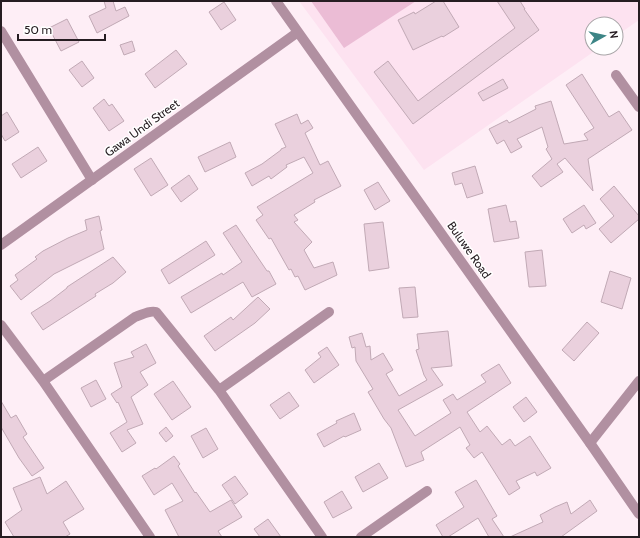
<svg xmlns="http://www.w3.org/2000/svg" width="640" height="538" viewBox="0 0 640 538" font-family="Cabin,sans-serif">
<rect width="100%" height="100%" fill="#feeef6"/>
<path fill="#fde2f0" d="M299,1h340v19l-23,16v-12h-24v24h7l-175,122z"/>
<path fill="#ebbcd5" d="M311,1h105l-72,47z"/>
<path fill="#ead0dd" stroke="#c1a9b5" d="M104,1h9l3,10 9,-4 4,9 -32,17 -8,-17 17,-8z
M436,1h7l16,26 -16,10 -1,-1 -29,14 -15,-30 16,-8 1,2z
M497,1h23l5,8h-1l15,21 -126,94 -39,-52 14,-11 30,40 97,-73z
M224,2l12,18 -15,10 -12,-18z
M67,19l12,23 -18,9 -12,-23z
M132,41l3,10 -11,4 -4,-10z
M176,50l11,14 -32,24 -10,-14z
M82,61l12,17 -12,9 -13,-17z
M582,74l27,43 10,-6 13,19 -44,29 5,32 -28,-33 -8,6 6,8 -22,15 -9,-11 20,-17 -6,-10 2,-2 -6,-20 -25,12 5,8 -11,6 -7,-13 -7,4 -8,-15 18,-9 2,3 27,-14 -1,-3 16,-5 13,43 24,-4 -4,-6 10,-6 -28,-43z
M503,79l5,9 -25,13 -5,-8z
M104,99l5,7 3,-2 12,17 -15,10 -16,-23z
M7,112l12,20 -14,9 -4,-7v-18z
M297,114l4,10 7,-4 5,8 -8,5 15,32 8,-4 13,25 -27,14 1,2 -21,13 4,5 -4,2 18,20 -8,8 10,18 19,-6 4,13 -32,15 -7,-14 -3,1 -4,-8 -2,1 -18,-32 -2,1 -13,-19 7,-5 -6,-8 56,-34 -9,-16 -18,8 1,2 -16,12 -2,-3 -17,10 -7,-13 17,-9 19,-14v-1l5,-2 -11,-23z
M230,142l6,15 -31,15 -7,-15z
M38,147l9,14 -26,17 -9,-14z
M151,158l17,27 -17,11 -17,-27z
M475,166l8,27 -16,5 -5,-15 -7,2 -3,-12z
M189,175l9,14 -17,13 -10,-14z
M378,182l12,19 -15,9 -11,-20z
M614,186l25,30v3l-28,24 -12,-14 15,-13 -14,-17z
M506,205l4,17 6,-1 3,17 -25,4 -6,-33z
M584,205l12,18 -10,6 -2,-4 -12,8 -9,-14z
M99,216l3,14 -2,1 4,18 -50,25 -33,26 -11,-14 8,-6 -3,-5 22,-16 -2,-2 8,-6 25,-13 19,-8 -2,-10z
M383,222l6,46 -20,3 -5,-47z
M236,225l31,46h2l7,13 -24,13 -9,-15 -52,31 -10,-16 41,-24 1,2 19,-13 -19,-29z
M206,241l9,14 -46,29 -8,-14z
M542,250l4,36 -17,1 -4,-35z
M113,257l13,15 -13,11 -18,11 1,2 -53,34 -12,-17 19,-12 17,-13v-1z
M610,271l21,7 -9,31 -21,-7z
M415,287l3,30 -15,1 -4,-30z
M258,297l12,12 -15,14 -40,28 -11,-15 27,-19 2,3z
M587,322l12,11 -25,28 -12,-11z
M448,331l4,35 -21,2 12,17 -45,25 17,26 36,-23 -8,-13 10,-6 4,6 29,-18 -5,-7 18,-11 12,19 -44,29 13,20 7,-6 15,19 8,-6 5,7 15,-10 21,32 -14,8 -2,-4 -19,9 4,7 -11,7 -27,-43 -8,6 -8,-10 4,-3 -10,-18 -39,25 3,8 -18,7 -15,-39 -7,-9 -16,-27 5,-3 -17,-28 -1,-14 -3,1 -3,-11 13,-4 4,14 4,-1 1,14 12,-7 10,17 -7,4 13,22 28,-16 -3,-5 -8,-25 3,-1 -2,-15z
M146,344l10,19 -16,9 8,13 -17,12 12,27 -16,6 9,13 -14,9 -12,-19 17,-11 -9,-20 -1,1 -6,-9 11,-7 -8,-24 20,-6 -3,-5z
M327,347l12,18 -25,18 -9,-13 16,-13 -3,-4z
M96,380l10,19 -15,8 -10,-19z
M173,381l18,26 -19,13 -18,-26z
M289,392l10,14 -19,13 -10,-14z
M526,397l11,15 -13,10 -11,-15z
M1,401l10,17 5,-3 11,19 -4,3 21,31 -12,8 -13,-18 -18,-31z
M354,413l7,17 -16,7 -1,-1 -20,11 -7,-13 20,-11 -1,-2z
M166,427l7,9 -7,6 -7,-9z
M206,428l12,21 -15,9 -12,-22z
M174,456l6,8 -2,2 17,27 1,-1 14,20 21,-12 11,17 -24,14 4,6h-43l-14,-27 18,-9 -11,-18 -18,12 -12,-19 13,-8 1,1z
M379,463l9,15 -25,14 -8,-15z
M235,476l13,18 -13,10 -13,-19z
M40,477l7,17 19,-13 18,28 -21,13 7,12 -5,3h-51l-9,-15 17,-12 -9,-22z
M476,480l21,36 -5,3 12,18h-15l-11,-19 -30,19h-5l-7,-12 28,-18 -9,-15z
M342,491l10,17 -19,10 -9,-16z
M590,500l7,11 -36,26h-51l33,-15 -3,-7 15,-8 12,-5 4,12z
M268,519l13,18h-21l-6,-8z"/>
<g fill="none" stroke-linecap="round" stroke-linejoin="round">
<path stroke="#b190a1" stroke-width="10" d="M1,31l91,149
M616,75l23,32
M1,325l42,56 107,156
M43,381l92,-64c7,-2 14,-7 21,-5l63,78 103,147
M219,390l110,-78
M590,443l49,-62
M361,537l66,-46"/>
<path stroke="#b190a1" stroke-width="10" d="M276,1l314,442 49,71
M1,245l297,-213"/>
</g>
<g text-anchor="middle" stroke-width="3" stroke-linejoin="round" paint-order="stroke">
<g font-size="12" fill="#261d22" stroke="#fff">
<text transform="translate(142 128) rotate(-36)" y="4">Gawa Undi Street</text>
<text transform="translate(469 250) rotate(55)" y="4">Buluwe Road</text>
</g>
</g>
<rect width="640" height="538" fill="none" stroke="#261d22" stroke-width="4"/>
<g transform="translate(604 36) rotate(82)"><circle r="19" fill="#ffffff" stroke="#a8a5a7"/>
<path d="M0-3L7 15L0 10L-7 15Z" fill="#3d8586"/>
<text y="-6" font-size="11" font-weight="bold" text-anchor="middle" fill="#261d22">N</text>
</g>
<path d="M18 34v6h87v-6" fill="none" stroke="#261d22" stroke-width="2"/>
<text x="24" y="34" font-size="12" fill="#261d22" stroke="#ffffff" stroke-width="3" paint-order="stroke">50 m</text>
</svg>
